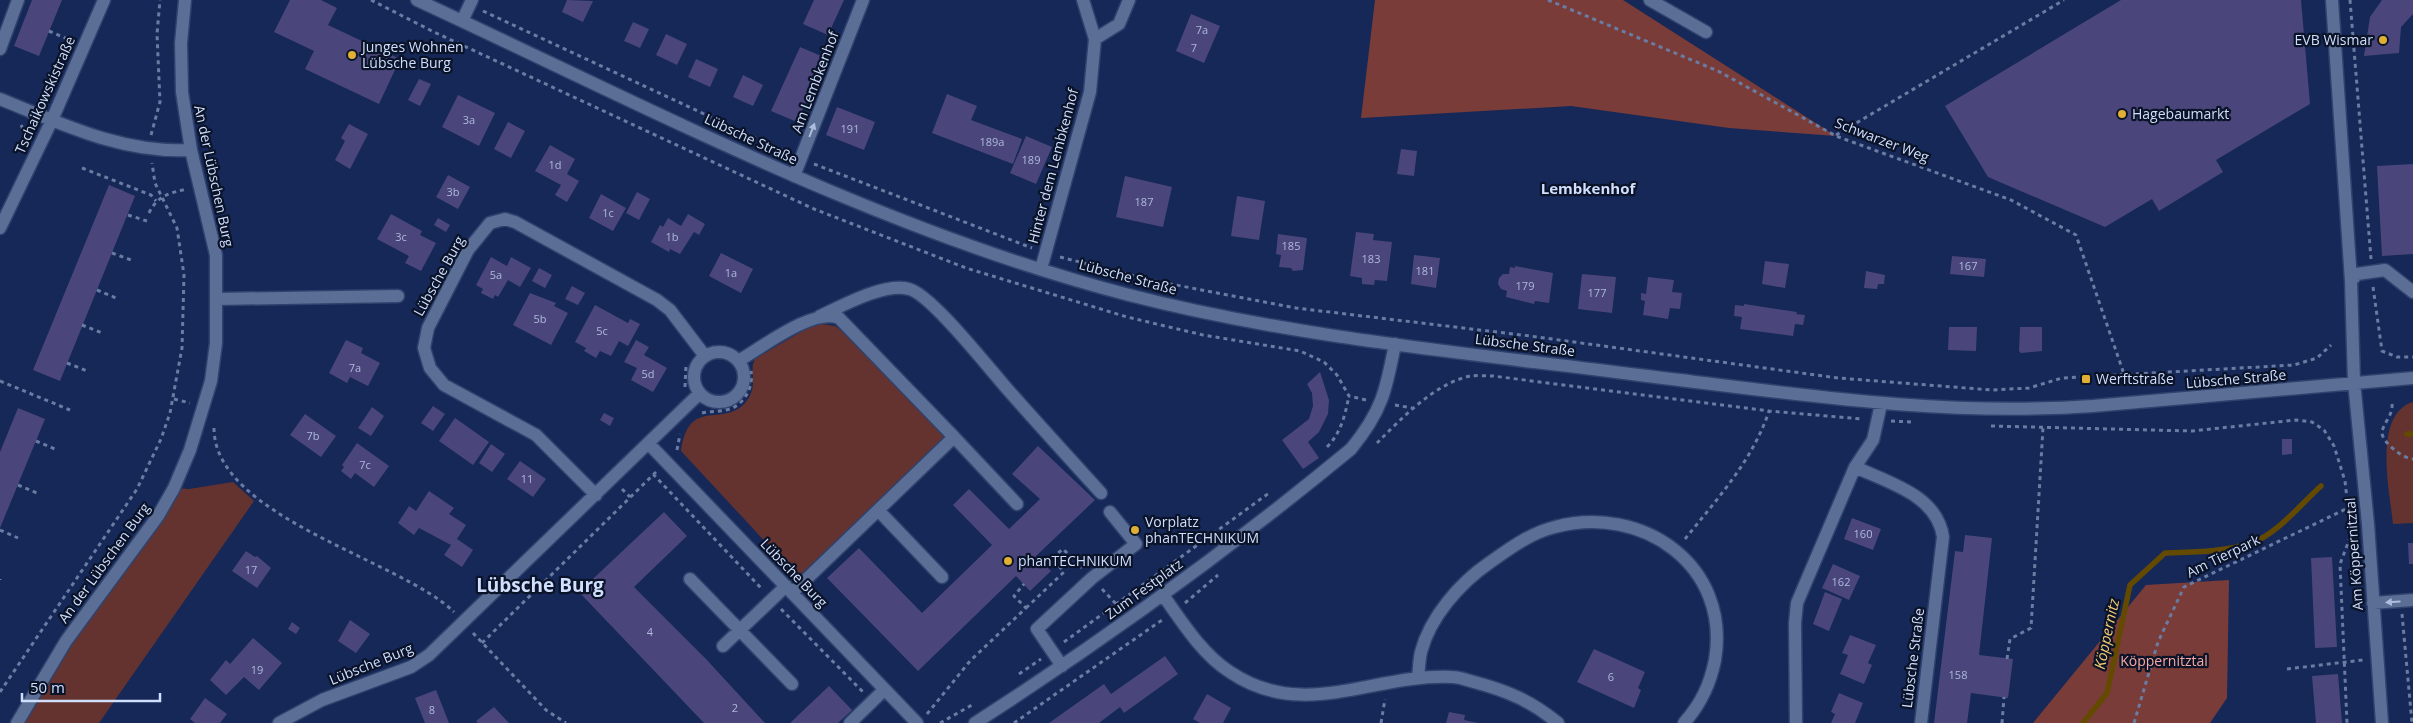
<svg xmlns="http://www.w3.org/2000/svg" width="2413" height="723" viewBox="0 0 2413 723" font-family="'Open Sans',sans-serif">
<rect width="100%" height="100%" fill="#152857"/>
<path fill="#64332f" d="M816,323l19,3 10,7 101,105 -148,139 -117,-126c8,-55 41,-23 64,-48 15,-18 3,-32 10,-44z
M2413,402v121l-20,1c-3,-31 -21,-110 20,-122z
M233,482l21,19 -155,222h-82l157,-235 15,1z"/>
<path fill="#7a3c38" d="M1375,0h248l213,136 -107,-8 -158,-22 -210,12z
M2229,580l-2,118 -17,25h-177l113,-138z"/>
<g fill="none" stroke-linecap="round" stroke-linejoin="round">
<path stroke="#644a00" stroke-width="5.5" d="M2407,434h6
M2083,723l24,-30 23,-108 35,-32c29,-1 61,-1 88,-11 23,-7 50,-40 68,-56"/>
</g>
<path fill="#4a467b" d="M32,0h30l-23,56 -25,-10z
M290,0h31l16,8 -9,17 72,34 -21,45 -74,-35 9,-18 -40,-19z
M567,0l26,1 -10,21 -21,-10z
M814,0h30l-16,35 -25,-11z
M2121,0h180l9,104 -94,56 7,12 -64,39 -7,-12 -47,28 -117,-50 -43,-71z
M2382,0h31v14l-12,13 -2,26 -35,3 6,-39z
M1191,14l29,12 -16,37 -28,-12z
M633,22l16,7 -9,19 -16,-7z
M666,34l21,10 -10,21 -21,-10z
M800,47l26,11 -29,64 -26,-11z
M696,59l22,10 -8,18 -22,-10z
M743,75l20,10 -10,21 -20,-9z
M419,79l12,5 -11,22 -12,-6z
M947,94l30,12 -6,14 51,19 -9,25 -81,-31z
M458,95l37,18 -16,33 -37,-19z
M837,107l38,15 -11,28 -38,-15z
M508,122l17,9 -14,27 -17,-9z
M349,124l19,10 -18,35 -15,-9 10,-19 -4,-3z
M1026,136l26,11 -16,37 -26,-11z
M550,145l25,14 -8,15 12,7 -12,21 -12,-7 6,-10 -26,-14z
M1401,149l16,2 -3,25 -17,-2z
M2413,164v90l-31,2 -5,-90z
M448,175l22,12 -12,22 -22,-12z
M1125,176l47,11 -9,40 -47,-10z
M109,185l26,11 -75,185 -27,-11z
M637,192l13,7 -11,21 -13,-7z
M601,194l25,14 -13,23 -24,-13z
M1237,196l28,5 -6,39 -28,-4z
M391,214l31,17 -2,4 16,8 -15,28 -16,-8 4,-7 -32,-17z
M688,214l17,10 -6,11 -5,-3 -14,22 -10,-5 -1,3 -18,-10 9,-17 3,2 5,-9 13,8z
M438,218l12,7 -4,7 -12,-7z
M1356,232l18,2 -1,6 19,2 -5,39 -12,-1 -1,5 -12,-1v-6l-12,-2z
M1278,234l29,4 -4,32 -10,1 -2,-3 -12,-1 2,-12 -5,-1z
M721,253l32,16 -12,24 -32,-17z
M1414,255l26,3 -4,30 -25,-4z
M1952,256l34,3 -2,18 -34,-3z
M491,257l16,9 4,-9 20,11 -11,19 -12,-7 -10,17 -3,-2 -2,4 -12,-6 2,-4 -7,-4z
M1765,261l24,3 -4,24 -23,-4z
M1515,266l38,7 -4,30 -14,-2 -1,3 -28,-7 1,-6 -6,-2 -3,-5 1,-6 4,-4h6l1,-7 5,1z
M539,268l13,7 -7,13 -13,-7z
M1866,271l19,4 -1,9h-6l-1,5 -13,-1z
M1582,274l34,3 -4,36 -34,-4z
M1648,277l26,3 -2,12 10,1 -2,16 -10,-1 -2,11 -25,-4 2,-14 -4,-1v-7l5,1z
M572,286l13,7 -7,12 -13,-6z
M530,293l26,10 -2,3 14,7 -17,32 -38,-20z
M1744,304l53,8 -1,2 9,1 -2,10 -8,-1 -2,12 -53,-7 2,-12 -8,-1 1,-11 9,1z
M595,305l33,18 2,-4 10,5 -12,22 -9,-5 -8,15 -11,-5 -4,7 -12,-7 2,-3 -11,-6z
M1949,327h28l-1,24 -28,-1z
M2020,327h22v24l-21,2 -2,-2z
M346,340l17,8 -2,5 19,10 -12,23 -18,-9 -3,6 -18,-10z
M636,340l13,7 -5,8 23,13 -14,24 -22,-12 6,-12 -13,-6z
M1320,372l9,28 -1,14 -9,18 -11,10 11,16 -16,11 -21,-29 27,-21 4,-13 -1,-13 -5,-9z
M433,406l12,8 -12,17 -12,-8z
M372,407l12,9 -13,20 -13,-8z
M18,408l27,11 -45,109v-76z
M604,413l10,5 -4,8 -10,-6z
M305,414l31,22 -15,21 -31,-22z
M455,418l34,24 -16,23 -34,-24z
M2282,439h10v15l-10,1z
M357,443l32,23 -15,21 -19,-14 -4,6 -10,-8 3,-4 -2,-2z
M491,444l14,10 -13,18 -13,-9z
M1038,446l57,54 -59,56 15,15 -21,20 -14,-15 -98,95 -91,-93 32,-30 63,65 70,-68 -39,-40 16,-16 40,40 31,-30 -28,-25z
M520,461l26,18 -13,18 -26,-18z
M429,491l25,17 -5,6 17,11 -9,14 16,11 -11,17 -18,-12 7,-10 -32,-17 -5,7 -16,-12 11,-17 7,5z
M664,512l23,24 -53,51 72,72 59,64h-61l-125,-131z
M1852,518l29,11 -8,21 -29,-11z
M1965,535l27,3 -13,117 34,4 -5,39 -37,-5 -4,30h-33l21,-172 8,1z
M2408,543h5v21h-4z
M246,551l9,6 2,-1 14,12 -14,20 -25,-17z
M2332,557l5,90 -22,1 -4,-90z
M1833,564l27,12 -11,24 -27,-12z
M1825,592l17,7 -13,32 -16,-7z
M350,620l20,14 -14,19 -18,-12z
M292,622l8,6 -4,6 -8,-5z
M1850,635l26,10 -8,18 4,2 -8,19 -24,-10 8,-19 -6,-2z
M253,638l29,25 -23,27 -15,-13 -18,18 -16,-15 16,-20 4,4z
M1594,649l51,23 -7,16 3,2 -7,18 -57,-26z
M1165,656l13,18 -54,39 -4,-6 -21,16h-50l55,-39 7,10z
M2338,674l4,49h-26l-4,-47z
M829,686l23,24 -14,13h-48z
M436,690l13,33h-24l-10,-25z
M1839,693l24,10 -8,20h-24l4,-9 -4,-2z
M1207,694l24,14 -8,15h-23l-7,-4z
M205,698l22,16 -7,9h-25l-5,-4z
M494,707l15,16h-31l-2,-2z
M1449,712l16,3 -1,5 14,3h-32z"/>
<g fill="none" stroke-linecap="round" stroke-linejoin="round">
<g stroke="#2f426e" stroke-width="15">
<path id="minor" d="M417,0c231,107 464,231 712,295 167,43 339,58 510,80 151,18 301,42 454,31l320,-28
M1083,0l12,39
M1650,0l56,32
M2332,0l19,281 3,101 14,142 14,199
M462,21l10,-21
M0,49l18,-49
M0,99c62,25 123,55 191,51
M794,176l69,-176
M0,228l52,-108 52,-120
M1041,269l49,-177 5,-53 24,-15 10,-24
M2351,281l6,-7 28,-4 28,22
M217,299l181,-3
M820,316c22,-10 65,-34 89,-27 22,5 82,82 100,102 30,34 61,68 92,102
M694 377a25 25 0 1 1 50 0a25 25 0 1 1-50 0Z
M738,361c25,-14 74,-53 101,-43l115,119
M649,444l268,279
M1855,467c34,16 82,28 88,70l-22,186
M596,495l-60,-60 -92,-50 -14,-17 -6,-20 4,-20 40,-78 22,-27 15,-4 10,3 142,78 13,10 35,46
M878,510l64,67
M690,579l102,105
M792,593l162,-156 63,67
M1163,595c19,27 39,59 67,77 74,50 144,1 222,5 7,0 15,3 22,5 34,9 57,19 84,41
M2373,603l40,-3
M723,646l63,-60
M1062,666l-25,-37 55,-51 44,-34 -26,-32
M1418,678c1,-8 1,-18 3,-26 9,-35 39,-69 68,-89 20,-14 41,-30 66,-36 87,-23 176,38 160,133 -5,25 -14,44 -31,63
M17,723l49,-82 92,-125 16,-28 16,-38 21,-69 5,-38v-88l-25,-105 -9,-58 -1,-49 4,-43
M279,723l43,-23 89,-33 18,-12 271,-262
M850,723l34,-33
M975,723c131,-84 256,-175 376,-274 31,-38 35,-58 44,-105
M1796,723l-1,-100 2,-20 58,-136 18,-27 8,-36"/>
</g>
<path stroke="#6b7ca3" stroke-width="3" stroke-dasharray="4 4" stroke-linecap="butt" d="M371,0l63,32 380,177 152,59 161,49 76,18 97,16 24,11 13,13 12,21 17,4
M1548,0l170,71 118,65 175,64 65,35 48,139
M2350,0l21,259
M483,11l305,142
M49,31l23,10
M21,125l6,12
M151,135l9,-33 -3,-68 3,-34
M1836,135l228,-135
M814,164l218,84
M82,168l69,27 5,6
M149,213c8,-17 20,-20 38,-24
M128,215l19,6
M112,253l19,7
M1060,257l95,24 141,27 234,28 308,42 154,12 37,-2 33,-10 232,-13 23,-7 14,-13
M2373,287l9,64 15,6h16
M97,290l19,8
M82,325l20,8
M67,363l20,8
M0,381l70,29
M685,387l1,-22
M174,399l16,4
M2392,404c1,11 -8,18 -10,28 -1,10 22,27 31,27
M1395,405l17,3
M702,413c8,-2 16,-1 24,-3 17,-3 28,-22 25,-39
M1891,421l21,1
M1991,426l201,5 104,-11 16,2 12,8 10,16 11,35 6,54 -11,29 7,159
M214,428c0,89 187,132 240,184
M36,441l19,8
M1377,443c25,-25 57,-59 93,-67 7,-1 16,0 23,0l276,35 93,8
M1327,447c14,-14 18,-32 22,-51
M677,450l3,-16
M653,474l108,114
M18,485l19,8
M622,489l8,8
M0,530l18,8
M1685,539c32,-40 68,-79 84,-128
M1052,558l11,-9 19,19
M0,579v1
M1102,589l15,16
M1185,603l33,-28
M1026,608l38,-36 -12,-14 -7,7
M781,609l82,83
M2402,614l10,109
M473,633l73,77 20,13
M1064,642l205,-149
M482,643l174,-171
M2007,659l3,-20 21,-11 12,-200
M2287,669l76,-9
M1019,674l22,-15
M0,692l137,-203 24,-50 9,-26 12,-65 2,-73 -7,-47 -22,-45 -3,-20
M927,714l43,-53 56,-53 -12,-12 10,-12
M940,723l32,-18
M1014,723l148,-103
M1381,723l4,-24
M2002,723l2,-26
M2134,723l24,-81 26,-55 164,-79"/>
<use href="#minor" stroke="#5b6e95" stroke-width="12"/>
</g>
<defs><path id="oneway-solid" d="M-6-.8H1V-3.2L6.5 0L1 3.2V.8H-6Z" transform="scale(1.25)"/></defs>
<g fill="#adbdde">
<use href="#oneway-solid" transform="translate(812 130) rotate(-69)"/>
<use href="#oneway-solid" transform="translate(2393 602) rotate(176)"/>
</g>
<g fill="#e1af34" stroke="#0a1328" stroke-width="2">
<circle cx="2383" cy="40" r="5"/>
<circle cx="352" cy="55" r="5"/>
<circle cx="2122" cy="114" r="5"/>
<rect x="2081" y="374" width="10" height="10" rx="2.5"/>
<circle cx="1135" cy="530" r="5"/>
<circle cx="1008" cy="561" r="5"/>
</g>
<g text-anchor="middle" stroke-width="4.5" stroke-linejoin="round" paint-order="stroke">
<g font-size="11" fill="#aeb9dc">
<text x="1202" y="34">7a</text>
<text x="1194" y="52">7</text>
<text x="469" y="124">3a</text>
<text x="850" y="133">191</text>
<text x="992" y="146">189a</text>
<text x="1031" y="164">189</text>
<text x="555" y="169">1d</text>
<text x="453" y="196">3b</text>
<text x="1144" y="206">187</text>
<text x="608" y="217">1c</text>
<text x="401" y="241">3c</text>
<text x="672" y="241">1b</text>
<text x="1291" y="250">185</text>
<text x="1371" y="263">183</text>
<text x="1968" y="270">167</text>
<text x="1425" y="275">181</text>
<text x="731" y="277">1a</text>
<text x="496" y="279">5a</text>
<text x="1525" y="290">179</text>
<text x="1597" y="297">177</text>
<text x="540" y="323">5b</text>
<text x="602" y="335">5c</text>
<text x="355" y="372">7a</text>
<text x="648" y="378">5d</text>
<text x="313" y="440">7b</text>
<text x="365" y="469">7c</text>
<text x="527" y="483">11</text>
<text x="1863" y="538">160</text>
<text x="251" y="574">17</text>
<text x="1841" y="586">162</text>
<text x="650" y="636">4</text>
<text x="257" y="674">19</text>
<text x="1958" y="679">158</text>
<text x="1611" y="681">6</text>
<text x="735" y="712">2</text>
<text x="432" y="714">8</text>
</g>
<g font-size="14" fill="#d0dffd" stroke="#0a1328" text-anchor="start">
<text x="2373" y="45" text-anchor="end">EVB Wismar</text>
<text x="362" y="52">Junges Wohnen<tspan x="362" dy="16">Lübsche Burg</tspan></text>
<text x="2132" y="119">Hagebaumarkt</text>
<text x="2096" y="384">Werftstraße</text>
<text x="1145" y="527">Vorplatz<tspan x="1145" dy="16">phanTECHNIKUM</tspan></text>
<text x="1018" y="566">phanTECHNIKUM</text>
</g>
<g font-size="14" fill="#d0dffd" stroke="#0a1328">
<text transform="translate(815 82) rotate(-69)" y="5">Am Lembkenhof</text>
<text transform="translate(45 95) rotate(-66)" y="5">Tschaikowskistraße</text>
<text transform="translate(751 139) rotate(25)" y="5">Lübsche Straße</text>
<text transform="translate(1882 140) rotate(21)" y="5">Schwarzer Weg</text>
<text transform="translate(1053 166) rotate(-75)" y="5">Hinter dem Lembkenhof</text>
<text transform="translate(214 176) rotate(78)" y="5">An der Lübschen Burg</text>
<text transform="translate(439 276) rotate(-61)" y="5">Lübsche Burg</text>
<text transform="translate(1128 277) rotate(15)" y="5">Lübsche Straße</text>
<text transform="translate(1525 345) rotate(7)" y="5">Lübsche Straße</text>
<text transform="translate(2236 379) rotate(-5)" y="5">Lübsche Straße</text>
<text transform="translate(2354 554) rotate(-94)" y="5">Am Köppernitztal</text>
<text transform="translate(2223 556) rotate(-26)" y="5">Am Tierpark</text>
<text transform="translate(104 563) rotate(-54)" y="5">An der Lübschen Burg</text>
<text transform="translate(794 573) rotate(46)" y="5">Lübsche Burg</text>
<text transform="translate(1144 589) rotate(-36)" y="5">Zum Festplatz</text>
<text transform="translate(1913 658) rotate(-83)" y="5">Lübsche Straße</text>
<text transform="translate(371 664) rotate(-22)" y="5">Lübsche Burg</text>
</g>
<g font-size="14" fill="#f8a9a2" stroke="#0a1328">
<text x="2164" y="666">Köppernitztal</text>
</g>
<g font-size="15" font-weight="bold" fill="#d0dffd" stroke="#0a1328">
<text x="1588" y="194">Lembkenhof</text>
</g>
<g font-size="15" font-style="italic" fill="#f5cc73" stroke="#0a1328">
<text transform="translate(2107 634) rotate(-78)" y="5">Köppernitz</text>
</g>
<g font-size="19" font-weight="bold" fill="#d0dffd" stroke="#0a1328">
<text x="540" y="592">Lübsche Burg</text>
</g>
</g>
<path d="M22 693v8h138v-8" fill="none" stroke="#d0dffd" stroke-width="2.5"/>
<text x="30" y="693" font-size="15" fill="#d0dffd" stroke="#0a1328" stroke-width="4" paint-order="stroke">50 m</text>
</svg>
